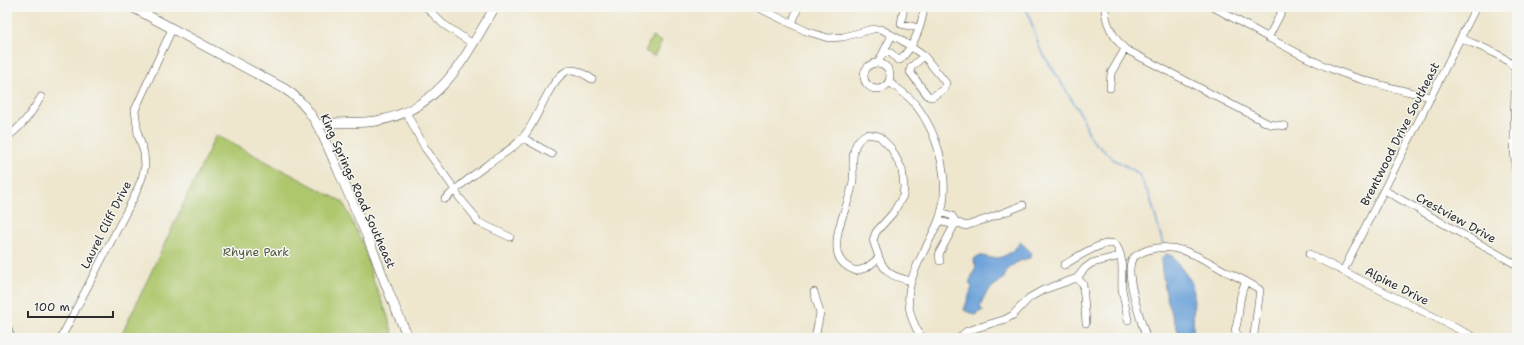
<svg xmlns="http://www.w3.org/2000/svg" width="1524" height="345" viewBox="0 0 1524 345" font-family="'Shantell Sans',sans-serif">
<rect width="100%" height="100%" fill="#f6f6f2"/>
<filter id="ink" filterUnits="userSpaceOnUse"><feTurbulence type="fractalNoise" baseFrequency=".025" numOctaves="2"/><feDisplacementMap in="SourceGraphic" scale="8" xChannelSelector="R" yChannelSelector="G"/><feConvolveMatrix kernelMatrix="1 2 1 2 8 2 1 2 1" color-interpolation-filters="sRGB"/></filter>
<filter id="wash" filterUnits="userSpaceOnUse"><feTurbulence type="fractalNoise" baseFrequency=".012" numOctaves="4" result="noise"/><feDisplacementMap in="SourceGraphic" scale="16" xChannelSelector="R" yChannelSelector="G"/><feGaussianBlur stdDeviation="0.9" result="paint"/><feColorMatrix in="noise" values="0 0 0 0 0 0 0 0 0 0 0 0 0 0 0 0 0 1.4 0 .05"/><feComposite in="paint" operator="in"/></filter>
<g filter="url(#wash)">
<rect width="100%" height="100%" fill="#eee6cd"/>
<path fill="#aec76d" stroke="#6c794c" d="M652,37l10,5 -8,14 -9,-5z
M216,135l127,67 21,45 9,33 14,34 7,24h-274z"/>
<path fill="#6ca2d9" stroke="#4c6682" d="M1020,242l9,8 2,4 -1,4c-11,2 -23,8 -26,20 -12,10 -19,12 -24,29l3,3 -8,5 -11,-5 8,-23 -3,-4 7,-16 -2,-6 1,-3c6,-4 10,-1 16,0 12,1 23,-6 29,-16z
M1166,254l6,2 19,25 3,12 -1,45h-12c-11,-25 -18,-51 -20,-78z"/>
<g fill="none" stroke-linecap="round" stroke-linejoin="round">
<path stroke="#6ca2d9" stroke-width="1.5" d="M1026,7l14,42 42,67 9,23 22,20 25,14 12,24 13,47"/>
</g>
</g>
<g filter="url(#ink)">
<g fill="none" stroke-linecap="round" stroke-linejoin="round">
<g stroke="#484743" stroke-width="8">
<path id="street" d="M426,7l17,17 30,20
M757,7l49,24 22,7 15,-1 30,-8h8l20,11 23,16
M904,7l-3,17 18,4
M1105,7c0,17 8,30 20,42l144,75 16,2
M1213,7c39,21 78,45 119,62 31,13 66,20 99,28
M792,24l6,-17
M1268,38l16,-31
M1461,38c14,7 46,17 54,31 1,36 -4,73 2,109
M884,52l7,1 7,7
M924,56l22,27 -2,6 -12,8 -4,-1 -18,-24 1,-5z
M898,60h2c14,-14 22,-34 24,-53
M864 76a13 13 0 1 1 26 0a13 13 0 1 1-26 0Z
M878,63l14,-28
M889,82c9,7 19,13 26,22 24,30 38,81 23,118 -17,41 -47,71 -16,116
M1110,88l1,-15 14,-24
M406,112l19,36 26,36 8,13 15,18 4,7 32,15
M867,134l12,2 12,12 11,21 2,18 -1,9 -10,17 -17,19 -3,8 6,18 -13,10 -10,3c-8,-3 -15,-7 -18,-16 -6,-25 12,-50 15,-74 1,-11 -2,-23 2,-34 2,-6 6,-10 12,-13z
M7,137c15,-10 25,-25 34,-40
M523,138l29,16
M1384,190l133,75
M445,199c13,-12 28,-24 42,-34 15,-11 30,-18 40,-33 11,-15 24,-54 40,-61 8,-4 18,4 25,8
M941,212l11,4 4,6
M939,221l12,3 5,-2 10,4 29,-10 28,-11
M1309,254l167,84
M879,258c7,17 16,19 32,23
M940,261l-1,-5 1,-4 16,-30
M1064,265c10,-6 40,-26 51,-21 10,12 6,30 7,45 2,10 4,21 6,31
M1343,271l133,-264
M1077,278l6,6 3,39
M814,292l6,21 -5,25
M7,326l4,12
M1146,337c-5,-17 -20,-58 -15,-75 1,-5 9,-9 14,-11 29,-11 55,6 80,20 12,6 24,11 35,19l-6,44 -2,4
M61,338l74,-143 7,-17 3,-12 -1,-13 -6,-19 -3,-24 37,-81
M959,338l8,-7 39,-12 7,-4 16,-17 14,-8 34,-12 8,-10 7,-5 28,-7
M1242,338l-5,-4 -2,-4c6,-15 2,-34 11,-48"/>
</g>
<g stroke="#484743" stroke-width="10">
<path id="secondary" d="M132,7l153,82c30,19 40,53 54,83 12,27 24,54 35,81 11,29 21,58 35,85
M317,125c19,-4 39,-1 59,-4 65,-11 88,-63 119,-114"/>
</g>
<use href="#street" stroke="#fff" stroke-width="7"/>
<use href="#secondary" stroke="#fff" stroke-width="9"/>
</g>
</g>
<g text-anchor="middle" stroke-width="3" stroke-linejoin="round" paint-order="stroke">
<g font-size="12" fill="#2b2b2b" stroke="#f6f6f2">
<text transform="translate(1400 134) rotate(-63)" y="4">Brentwood Drive Southeast</text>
<text transform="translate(358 191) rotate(66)" y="4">King Springs Road Southeast</text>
<text transform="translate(1456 218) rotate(29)" y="4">Crestview Drive</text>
<text transform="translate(106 225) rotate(-63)" y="4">Laurel Cliff Drive</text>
<text transform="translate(1397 286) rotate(27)" y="4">Alpine Drive</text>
</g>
<g font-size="12" fill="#525a3f" stroke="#f6f6f2">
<text x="256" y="256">Rhyne Park</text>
</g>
</g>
<rect width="1524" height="345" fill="none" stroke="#f6f6f2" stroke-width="24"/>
<path d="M28 311v6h85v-6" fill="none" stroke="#2b2b2b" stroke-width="2"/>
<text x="34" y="311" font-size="12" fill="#2b2b2b" stroke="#f6f6f2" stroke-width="3" paint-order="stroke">100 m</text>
</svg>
